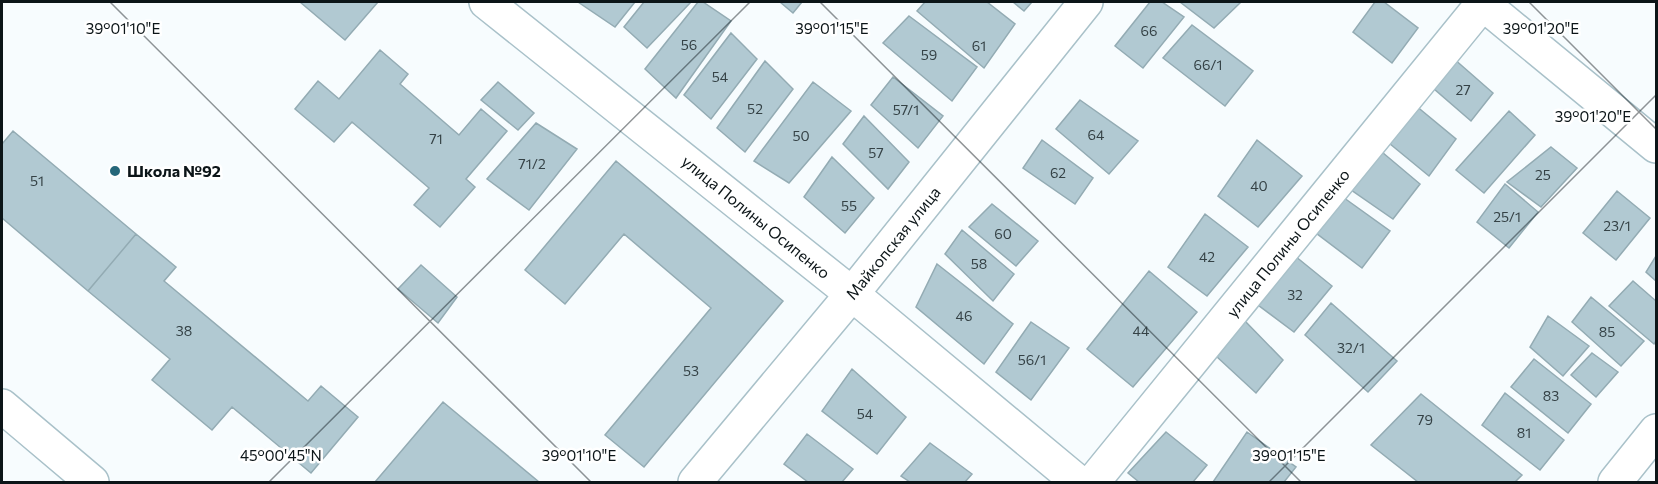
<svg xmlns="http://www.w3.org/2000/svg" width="1658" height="484" viewBox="0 0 1658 484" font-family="Commissioner,sans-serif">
<rect width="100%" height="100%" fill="#f7fcfe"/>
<path fill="#b1c9d2" stroke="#93abb3" stroke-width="1.5" d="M300,2h78l-33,38z
M578,2h57l-20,25z
M644,2h47l-44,46 -23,-21z
M698,2h5l28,19 -55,77 -31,-29z
M780,2h22l-9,11z
M925,2h62l28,22 -31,44 -67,-57z
M1013,2h19l-8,9z
M1150,2h12l22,15 -41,51 -28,-22z
M1180,2h61l-27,26z
M1375,2h9l34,26 -26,35 -39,-31z
M909,16l68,51 -25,34 -69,-58z
M1192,25l61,46 -28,35 -62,-48z
M731,33l26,26 -46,60 -27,-24z
M380,50l28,24 -8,10 59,51 22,-26 26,22 -41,48 9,8 -35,40 -26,-22 15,-17 -77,-66 -18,20 -39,-33 23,-28 21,18z
M1453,58l40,35 -22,28 -38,-33z
M765,61l28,28 -48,63 -28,-24z
M893,77l50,39 -25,32 -47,-43z
M498,82l36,31 -16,17 -37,-30z
M813,82l38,29 -62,72 -35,-22z
M1080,100l58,41 -29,33 -53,-45z
M1415,105l41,34 -27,37 -45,-37z
M1509,111l26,24 -51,58 -28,-23z
M864,116l45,46 -21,27 -45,-45z
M536,123l41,26 -48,61 -42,-31z
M13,131l123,103 -48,57 -86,-73v-74z
M1042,140l51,38 -18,26 -52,-36z
M1257,140l45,36 -44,51 -40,-31z
M1376,147l44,37 -27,35 -49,-34z
M1551,147l26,21 -36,39 -34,-25z
M832,157l42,41 -29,35 -41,-36z
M616,161l167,140 -139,166 -39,-32 106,-127 -87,-74 -59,70 -40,-34z
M1505,184l33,28 -29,36 -32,-26z
M1617,191l33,27 -34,42 -33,-27z
M1340,195l50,36 -28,37 -50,-38z
M992,204l46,37 -22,25 -47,-39z
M1205,214l43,33 -41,49 -39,-29z
M962,230l52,44 -21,27 -48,-47z
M136,234l40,33 -12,14 144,120 13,-15 37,31 -47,56 -79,-66 -20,23 -60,-50 18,-21 -82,-68z
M1295,256l37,30 -38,46 -36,-27z
M1656,256v25l-10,-9z
M937,264l76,60 -29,40 -68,-57z
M421,265l36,32 -19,26 -40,-34z
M1149,271l48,41 -64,75 -46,-38z
M1633,281l23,20v40l-2,3 -45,-38z
M1591,297l53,44 -23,25 -49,-44z
M1331,303l66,58 -29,31 -63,-57z
M1548,316l41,30 -26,30 -33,-29z
M1244,320l39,40 -27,33 -39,-36z
M1031,322l38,26 -38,52 -35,-28z
M1592,353l26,19 -22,25 -25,-22z
M1534,359l57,45 -23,29 -57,-46z
M852,369l54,48 -29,37 -55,-43z
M1505,393l59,47 -24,30 -58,-45z
M1421,394l101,81 -7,7h-97l-47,-37z
M443,402l96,80h-164z
M1166,432l41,33 -14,17h-54l-11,-9z
M1247,432l49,35 -12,15h-71z
M807,434l46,35 -11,13h-34l-24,-18z
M930,443l42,31 -7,8h-55l-9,-6z"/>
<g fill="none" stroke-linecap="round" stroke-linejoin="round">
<g stroke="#a9c1c9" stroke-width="36">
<path id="minor" d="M486,2l366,292 226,188
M1481,2l175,144
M2,406l90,76
M695,482l157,-188 234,-292
M1093,482l390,-479
M1615,482l41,-51"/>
</g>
<use href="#minor" stroke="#fff" stroke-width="33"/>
</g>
<path fill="none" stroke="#0c1518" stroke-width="1.5" stroke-opacity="0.45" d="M110,2l481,480M820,2l481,480M1529,2l127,127M269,482l481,-480M1269,482l387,-387"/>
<circle fill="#25677a" stroke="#fff" stroke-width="2" cx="115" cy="171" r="6"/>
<g text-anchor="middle" stroke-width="5" stroke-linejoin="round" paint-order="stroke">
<g font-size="14" fill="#354246">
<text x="1149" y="36">66</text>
<text x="689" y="50">56</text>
<text x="979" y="51">61</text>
<text x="929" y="60">59</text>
<text x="1208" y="70">66/1</text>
<text x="720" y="82">54</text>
<text x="1463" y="95">27</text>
<text x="755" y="114">52</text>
<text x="906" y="115">57/1</text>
<text x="1096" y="140">64</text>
<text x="801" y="141">50</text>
<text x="436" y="144">71</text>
<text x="876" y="158">57</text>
<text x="532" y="169">71/2</text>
<text x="1058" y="178">62</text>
<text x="1543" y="180">25</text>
<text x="37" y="186">51</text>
<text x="1259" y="191">40</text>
<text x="849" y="211">55</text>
<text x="1507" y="222">25/1</text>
<text x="1617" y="231">23/1</text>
<text x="1003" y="239">60</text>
<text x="1207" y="262">42</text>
<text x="979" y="269">58</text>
<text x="1295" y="300">32</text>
<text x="964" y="321">46</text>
<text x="184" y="336">38</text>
<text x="1141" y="336">44</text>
<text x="1607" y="337">85</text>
<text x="1351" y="353">32/1</text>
<text x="1032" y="365">56/1</text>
<text x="691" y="376">53</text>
<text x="1551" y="401">83</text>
<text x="865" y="419">54</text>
<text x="1425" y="425">79</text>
<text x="1524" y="438">81</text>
</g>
<g font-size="16" font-weight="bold" fill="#0c1518" stroke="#fff" text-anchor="start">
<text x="127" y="177">Школа №92</text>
</g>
<g font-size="16" fill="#0c1518" stroke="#fff">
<text transform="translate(756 217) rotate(39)" y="6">улица Полины Осипенко</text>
<text transform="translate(893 243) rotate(-51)" y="6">Майкопская улица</text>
<text transform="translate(1288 243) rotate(-51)" y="6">улица Полины Осипенко</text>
</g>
</g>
<g font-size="15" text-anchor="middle" fill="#0c1518" stroke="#fff" stroke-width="5" stroke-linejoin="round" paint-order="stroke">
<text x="123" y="34">39°01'10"E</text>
<text x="832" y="34">39°01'15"E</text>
<text x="1541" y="34">39°01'20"E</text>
<text x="1593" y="122">39°01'20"E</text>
<text x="281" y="461">45°00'45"N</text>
<text x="579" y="461">39°01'10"E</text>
<text x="1289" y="461">39°01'15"E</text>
</g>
<rect width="1658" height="484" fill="none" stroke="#0c1518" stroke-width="6"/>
</svg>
